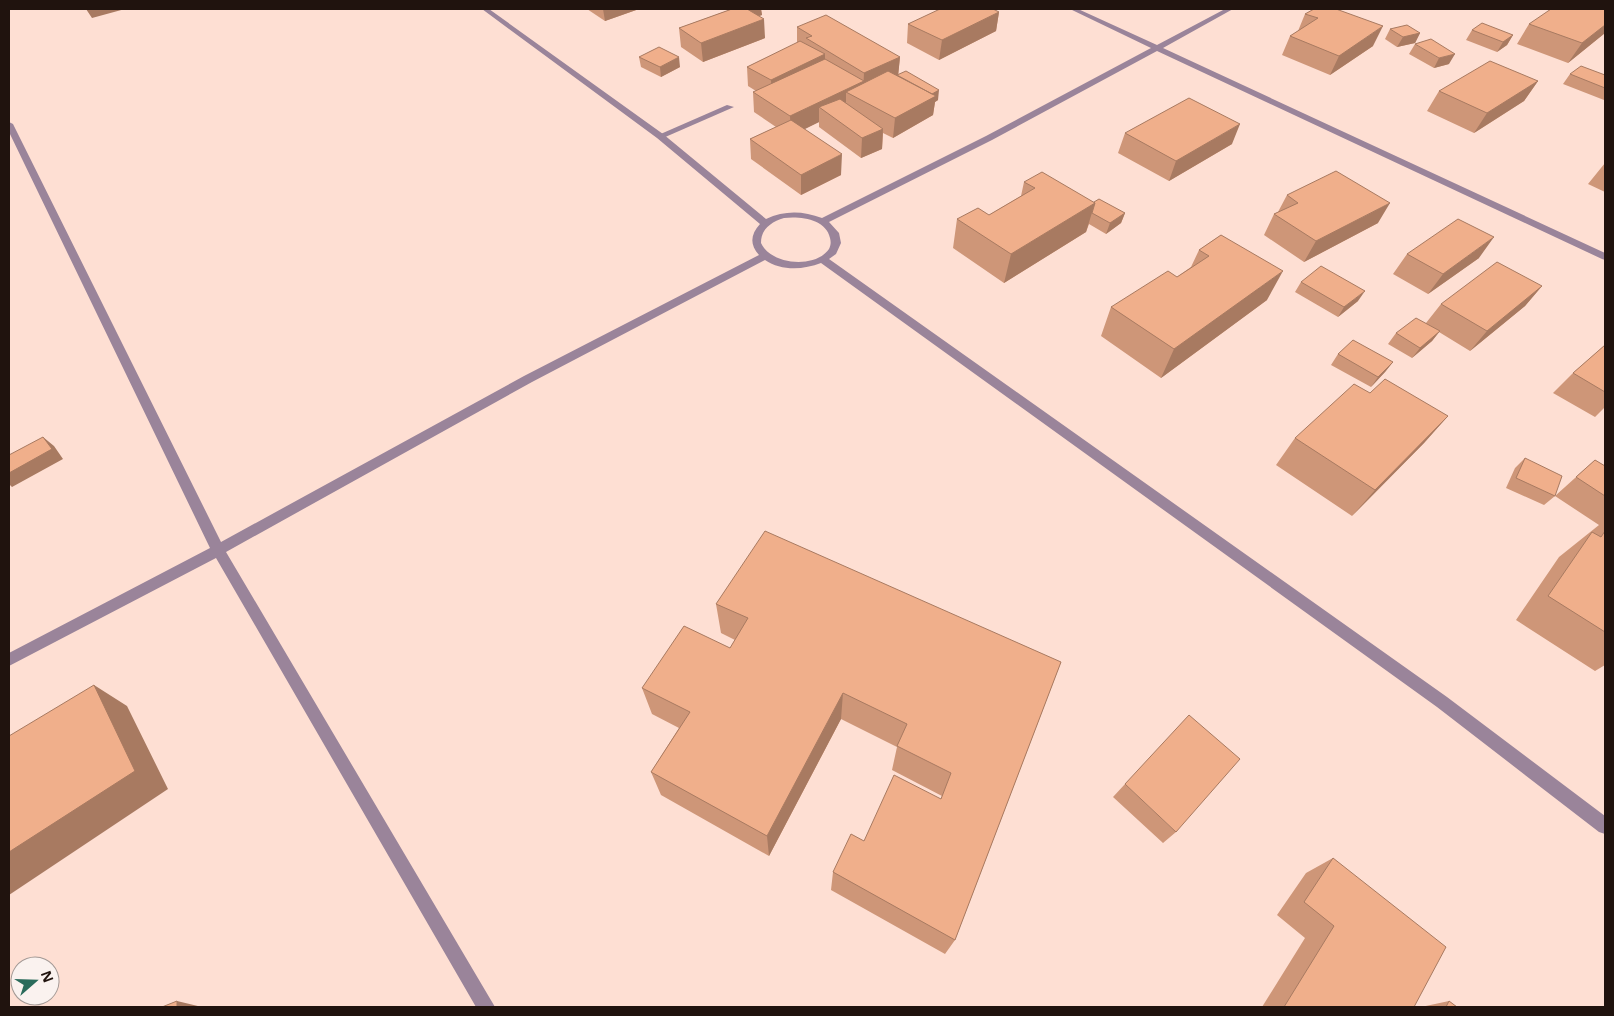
<svg xmlns="http://www.w3.org/2000/svg" width="1614" height="1016" viewBox="0 0 1614 1016" font-family="'Noto Sans',sans-serif">
<rect width="100%" height="100%" fill="#fedfd3"/>
<g fill="none" stroke-linecap="round" stroke-linejoin="round">
<path fill="#9a849a" fill-rule="evenodd" d="M727,105l7,2 -71,31 -7,-2z"/>
<path fill="#9a849a" fill-rule="evenodd" d="M482,9h7l174,125 103,85c19,-9 37,-8 56,-1l164,-82 165,-88 -81,-39h8l79,36 68,-36h8l-70,39 442,205v7l-3,-1 -445,-208 -165,89 -163,82 10,11 2,10 -5,11 -7,5 618,438 158,119v18l-6,-2 -162,-125 -616,-444c-18,7 -40,8 -56,-3l-233,122 -306,170 269,455h-19l-260,-449 -207,108v-13l201,-105 -201,-416v-10l4,2 208,418 303,-166 235,-121c-10,-11 -8,-21 1,-31l-103,-86zM784,218c16,-2 42,1 46,20 1,4 1,7 -1,11 -14,20 -58,16 -68,-6 0,-14 10,-21 23,-25z"/>
</g>
<path fill="#ce9678" d="M587,9h52l-34,12z
M729,9h32l1,6 -3,1 6,22 -62,24 -22,-15 -2,-19 50,-18z
M1314,9l59,37 -43,29 -48,-20 8,-19 8,-5 7,-17z
M1605,9v24l-37,30 -51,-19 12,-20z
M999,12l-3,19 -57,29 -32,-17 1,-19z
M797,27l103,30 -2,18 40,25 -3,2 -2,13 -40,23 -10,-5 -1,16 -21,9 -42,-31v-5l-15,7 37,46 -40,20 -50,-36 -1,-20 26,-12 -22,-15 -1,-20 3,-1 -8,-5 -1,-19 50,-24z
M1390,29l30,4 -5,10 -18,4 -12,-8z
M1472,30l41,5 -6,10 -10,7 -31,-12z
M1415,44l34,20 -15,4 -25,-14z
M639,57l41,10 -19,10 -20,-10z
M1570,74l35,1v25h-1l-41,-16z
M1538,81l-14,20 -50,32 -47,-22 12,-20z
M1125,133l107,11 -63,37 -51,-28z
M1605,163v29l-17,-8z
M1024,182l70,20 31,11 -4,10 -15,11 -17,-10 -3,8 -82,51 -51,-35 4,-29 32,-4 32,-19z
M1287,195l91,28 -74,39 -40,-27 10,-21 4,-2z
M1221,235l46,65 -106,78 -60,-42 10,-29 66,-30 14,-10 8,-17z
M1407,254l72,4 -51,36 -35,-20z
M1301,282l57,19 -20,16 -43,-25z
M1542,286l-17,20 -55,45 -31,-19 -7,9 -20,17 -24,-14 8,-11 30,-10 15,-19z
M1605,345v62l-10,10 -42,-24 20,-20z
M1338,354l55,8 -8,10 -14,15 -40,-22z
M1448,416l-24,27 -72,73 -76,-51 19,-27z
M1525,458l30,38 -11,9 -38,-17 9,-20z
M1595,460l10,6v199l-10,6 -79,-51 43,-63 40,-32 -44,-29z
M716,604l345,58 -106,278 -10,14 -114,-64 2,-18 31,-31 77,-42 1,-3 -50,-26 5,-23 -56,-28 -72,137 -108,-61 -10,-23 28,-44 -27,-14 -10,-26 88,-40 5,-8 -14,-7z
M1125,784l51,48 -13,11 -50,-46z
M1333,858l81,149h-152l43,-69 -28,-23 29,-42z
M1449,1001l8,6h-36z"/>
<path fill="#a87a61" d="M86,9h39l-33,9z
M603,9h36l-34,12z
M751,9h10l1,6 -18,6 -1,-10z
M999,12l-3,19 -57,29 3,-20z
M764,19l1,19 -62,24 -2,-19z
M1605,25v8l-37,30 14,-20z
M1383,26l-10,20 -43,29 9,-19z
M1420,33l-5,10 -18,4 6,-10z
M1513,35l-6,10 -10,7 6,-10z
M825,54v20l-53,26 -1,-20z
M1455,54l-6,10 -15,4 5,-10z
M679,57l1,10 -19,10 -1,-10z
M900,57l-2,20 -35,16 1,-20z
M864,81l-2,19 -16,-8v17l-27,-2v15l-28,14 -1,-20z
M1538,81l-14,20 -50,32 13,-20z
M939,90l-1,10 -3,2 -2,13 -40,23 2,-20 27,-20z
M1240,124l-8,20 -63,37 7,-20z
M883,129l-1,20 -21,9 1,-20z
M842,154l-1,21 -40,20v-20z
M1095,203l-9,29 -82,51 7,-29z
M1390,203l-12,20 -74,39 12,-21z
M1125,213l-4,10 -15,11 4,-11z
M1494,237l-15,21 -51,36 15,-20z
M1283,271l-16,29 -106,78 13,-29z
M1542,286l-17,20 -55,45 17,-20z
M1365,291l-7,10 -20,16 6,-10z
M1440,331l-8,10 -20,17 8,-10z
M1393,362l-8,10 -14,15 7,-10z
M1448,416l-24,27 -72,73 23,-26z
M43,437l11,9 9,13 -51,28 -3,-3v-11z
M94,685l33,21 41,83 -159,106v-43z
M843,693l-2,26 -72,137 -2,-20z
M177,1001l25,6h-25z"/>
<path fill="#f0af8b" stroke="#a87a61" d="M732,9h15l17,10 -63,24 -22,-15z
M940,9h53l6,3 -57,28 -34,-16z
M1314,9h22l47,17 -44,30 -49,-20 28,-18 -13,-4z
M1551,9h54v16l-23,18 -53,-19z
M826,15l74,42 -36,16 -58,-35 6,-2 -15,-9z
M1482,23l31,12 -10,7 -31,-12z
M1407,25l13,8 -17,4 -13,-8z
M1431,39l24,15 -16,4 -24,-14z
M800,41l25,13 -54,26 -24,-13z
M659,47l20,10 -19,10 -21,-10z
M825,59l39,22 -74,35 -37,-24z
M1490,61l48,20 -51,32 -48,-22z
M1581,66l24,9v13l-35,-14z
M888,71l48,25 -41,22 -49,-26z
M906,71l33,19 -7,4 -35,-19z
M1189,98l51,26 -64,37 -51,-28z
M840,99l43,30 -21,9 -43,-31z
M791,120l51,34 -41,21 -51,-36z
M1336,171l54,32 -74,38 -42,-27 24,-11 -11,-8z
M1042,172l53,31 -84,51 -54,-35 21,-11 11,7 46,-27 -11,-6z
M1099,199l26,14 -15,10 -18,-10 3,-10 -1,-1z
M1458,219l36,18 -51,37 -36,-20z
M1221,235l62,36 -109,78 -63,-42 57,-36 9,6 32,-21 -10,-6z
M1497,262l45,24 -55,45 -46,-27z
M1321,266l44,25 -21,16 -43,-25z
M1416,318l24,13 -20,17 -24,-15z
M1353,340l40,22 -15,15 -40,-23z
M1605,345v47l-32,-19z
M1385,379l63,37 -73,74 -80,-52 59,-54 16,9z
M43,437l9,12 -43,24v-18z
M1525,458l37,18 -7,20 -39,-18z
M1595,460l10,6v30l-29,-19z
M765,531l296,131 -106,278 -122,-68 18,-38 13,7 30,-66 47,24 10,-26 -54,-27 10,-22 -64,-31 -76,143 -116,-64 39,-60 -48,-24 42,-62 46,22 18,-30 -32,-14z
M1605,531v101l-57,-36 44,-64 9,5z
M94,685l41,86 -126,81v-116z
M1189,715l51,44 -64,73 -51,-48z
M1333,858l113,89 -32,60h-130l50,-81 -30,-24z
M177,1001v6h-15z
M1449,1001l8,6h-11z"/>
<rect width="1614" height="1016" fill="none" stroke="#20130e" stroke-width="20"/>
<g transform="translate(35 981) rotate(70)"><circle r="24" fill="#faf2ef" stroke="#a39995"/>
<path d="M0-4L9 19L0 12L-9 19Z" fill="#2a6b5b"/>
<text y="-8" font-size="14" font-weight="bold" text-anchor="middle" fill="#20130e">N</text>
</g>
</svg>
